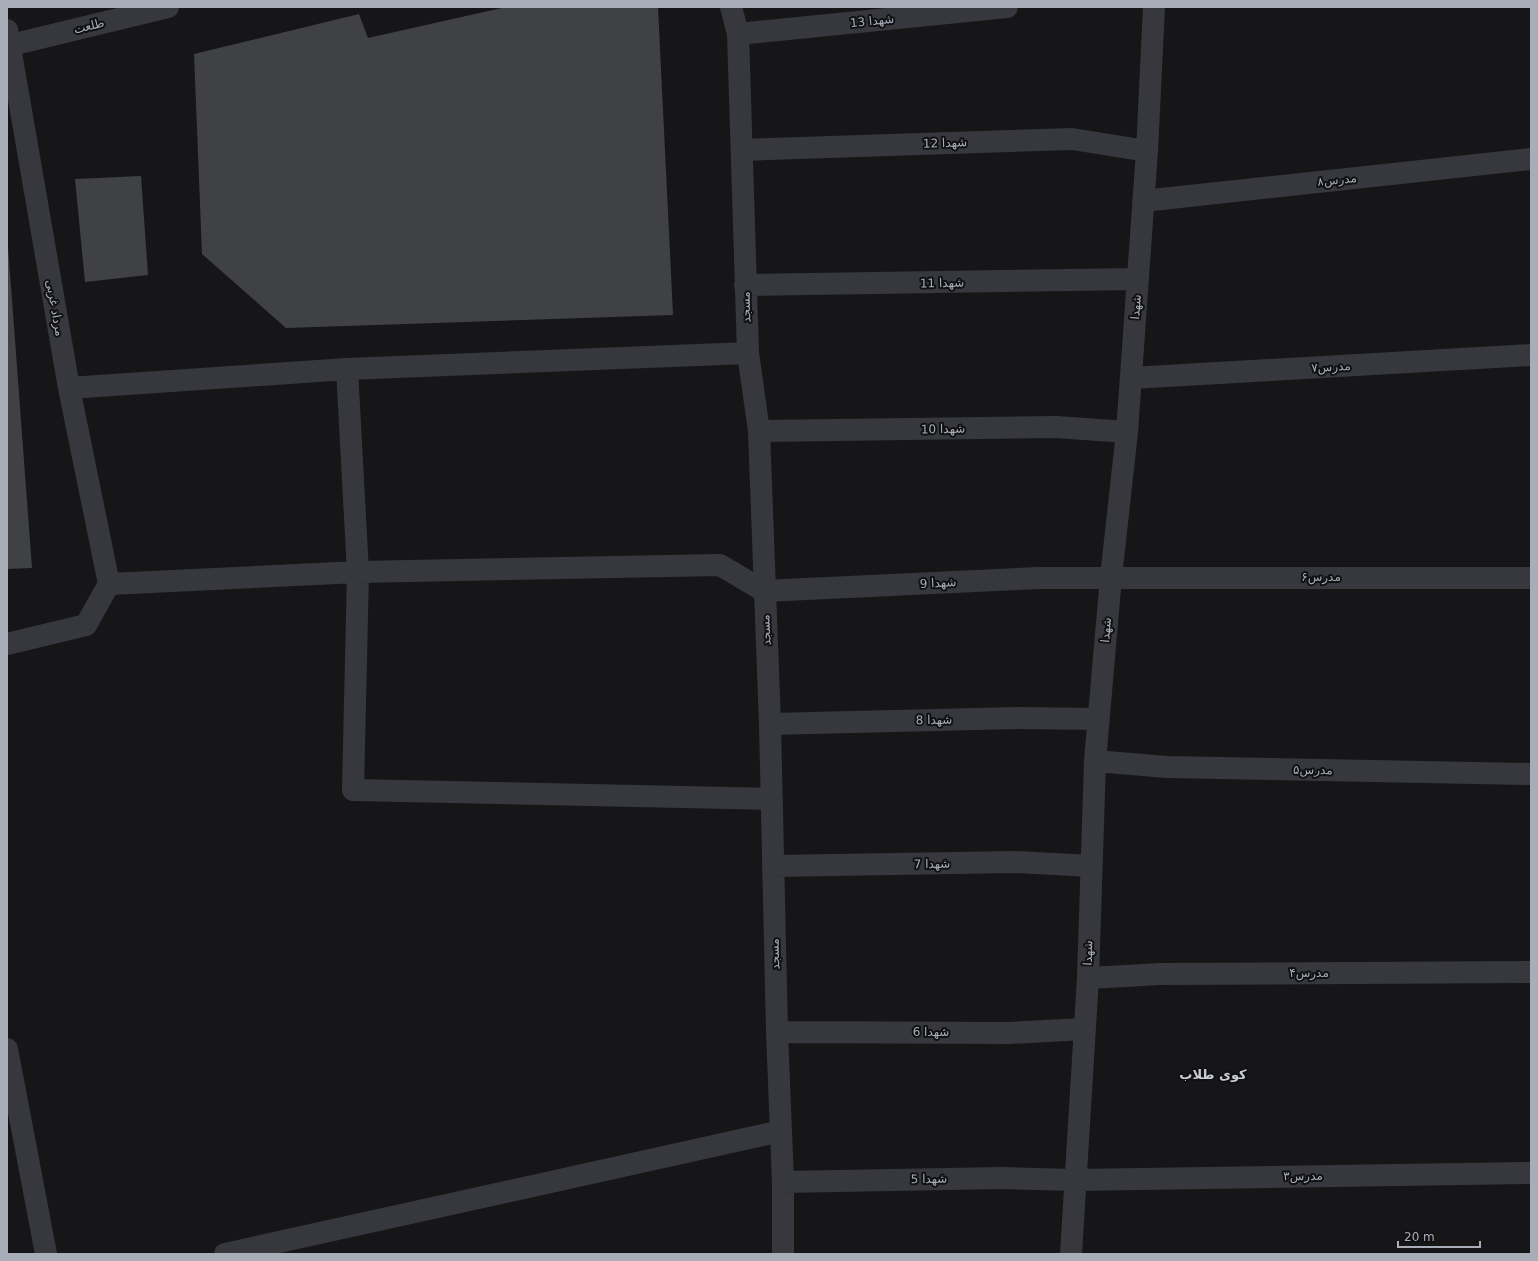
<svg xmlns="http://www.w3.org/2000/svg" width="1538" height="1261" viewBox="0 0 1538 1261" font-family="'DejaVu Sans',Cairo,sans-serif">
<rect width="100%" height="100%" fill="#161618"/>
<path fill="#404145" d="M506,7h152l15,308 -387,13 -84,-74 -8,-200 165,-40 9,24z
M141,176l7,99 -63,7 -10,-103z
M7,246h1l24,322 -25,1z"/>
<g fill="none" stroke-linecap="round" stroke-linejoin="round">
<path stroke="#37383d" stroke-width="22" d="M731,7l7,27 10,319 11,78 11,293 7,308 6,150v72
M7,30l62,358 40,196
M738,34l269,-27
M11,45l157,-38
M742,150l330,-11 75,12
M1143,201l388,-42
M745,285l393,-6
M347,369l11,203 -5,218 419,9
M1131,378l400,-23
M69,388l278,-19 401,-16
M759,431l297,-4 71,5
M109,584l249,-12 362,-7 44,26 274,-13h493
M7,644l79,-19 23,-41
M770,724l247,-6 81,1
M1095,761l72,6 364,7
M773,866l241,-4 77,4
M1088,978l73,-4 370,-2
M777,1032l232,1 75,-4
M7,1049l39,205
M783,1182l219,-4 73,2 456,-7
M225,1254l556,-123
M1071,1254l17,-276 7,-217 16,-184 16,-145 20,-281 7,-144"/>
</g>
<g text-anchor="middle" stroke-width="4" stroke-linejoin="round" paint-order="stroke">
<g font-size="12" fill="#a8adb8" stroke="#111113">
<text transform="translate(872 21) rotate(-6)" y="4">شهدا 13</text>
<text transform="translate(89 26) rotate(-14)" y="4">طلعت</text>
<text transform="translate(945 143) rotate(-2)" y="4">شهدا 12</text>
<text transform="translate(1337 180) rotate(-6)" y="4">مدرس۸</text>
<text transform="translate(942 283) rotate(-1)" y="4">شهدا 11</text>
<text transform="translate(746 307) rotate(-92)" y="4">مسجد</text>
<text transform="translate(1136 307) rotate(-86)" y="4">شهدا</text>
<text transform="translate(55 308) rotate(80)" y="4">مرداد غربی</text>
<text transform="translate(1331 367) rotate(-3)" y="4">مدرس۷</text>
<text transform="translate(943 429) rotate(-1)" y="4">شهدا 10</text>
<text x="1321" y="581">مدرس۶</text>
<text transform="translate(938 583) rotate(-3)" y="4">شهدا 9</text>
<text transform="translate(766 630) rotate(-93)" y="4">مسجد</text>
<text transform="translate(1106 630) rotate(-85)" y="4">شهدا</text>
<text transform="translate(934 720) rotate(-1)" y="4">شهدا 8</text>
<text transform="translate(1313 770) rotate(1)" y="4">مدرس۵</text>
<text transform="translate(932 864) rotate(-1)" y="4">شهدا 7</text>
<text transform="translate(1088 953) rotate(-88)" y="4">شهدا</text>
<text transform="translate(775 954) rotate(-92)" y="4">مسجد</text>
<text x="1309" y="977">مدرس۴</text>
<text x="931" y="1036">شهدا 6</text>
<text transform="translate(1303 1176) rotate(-1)" y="4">مدرس۳</text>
<text transform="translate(929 1179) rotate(-1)" y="4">شهدا 5</text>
</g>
<g font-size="13" font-weight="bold" fill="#c9ccd4" stroke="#111113">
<text x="1213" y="1079">کوی طلاب</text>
</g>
</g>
<rect width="1538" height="1261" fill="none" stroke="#a8adb8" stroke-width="16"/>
<path d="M1398 1241v6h82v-6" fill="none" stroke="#a8adb8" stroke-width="2"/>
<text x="1404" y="1241" font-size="12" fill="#a8adb8" stroke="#111113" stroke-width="3" paint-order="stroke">20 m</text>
</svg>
